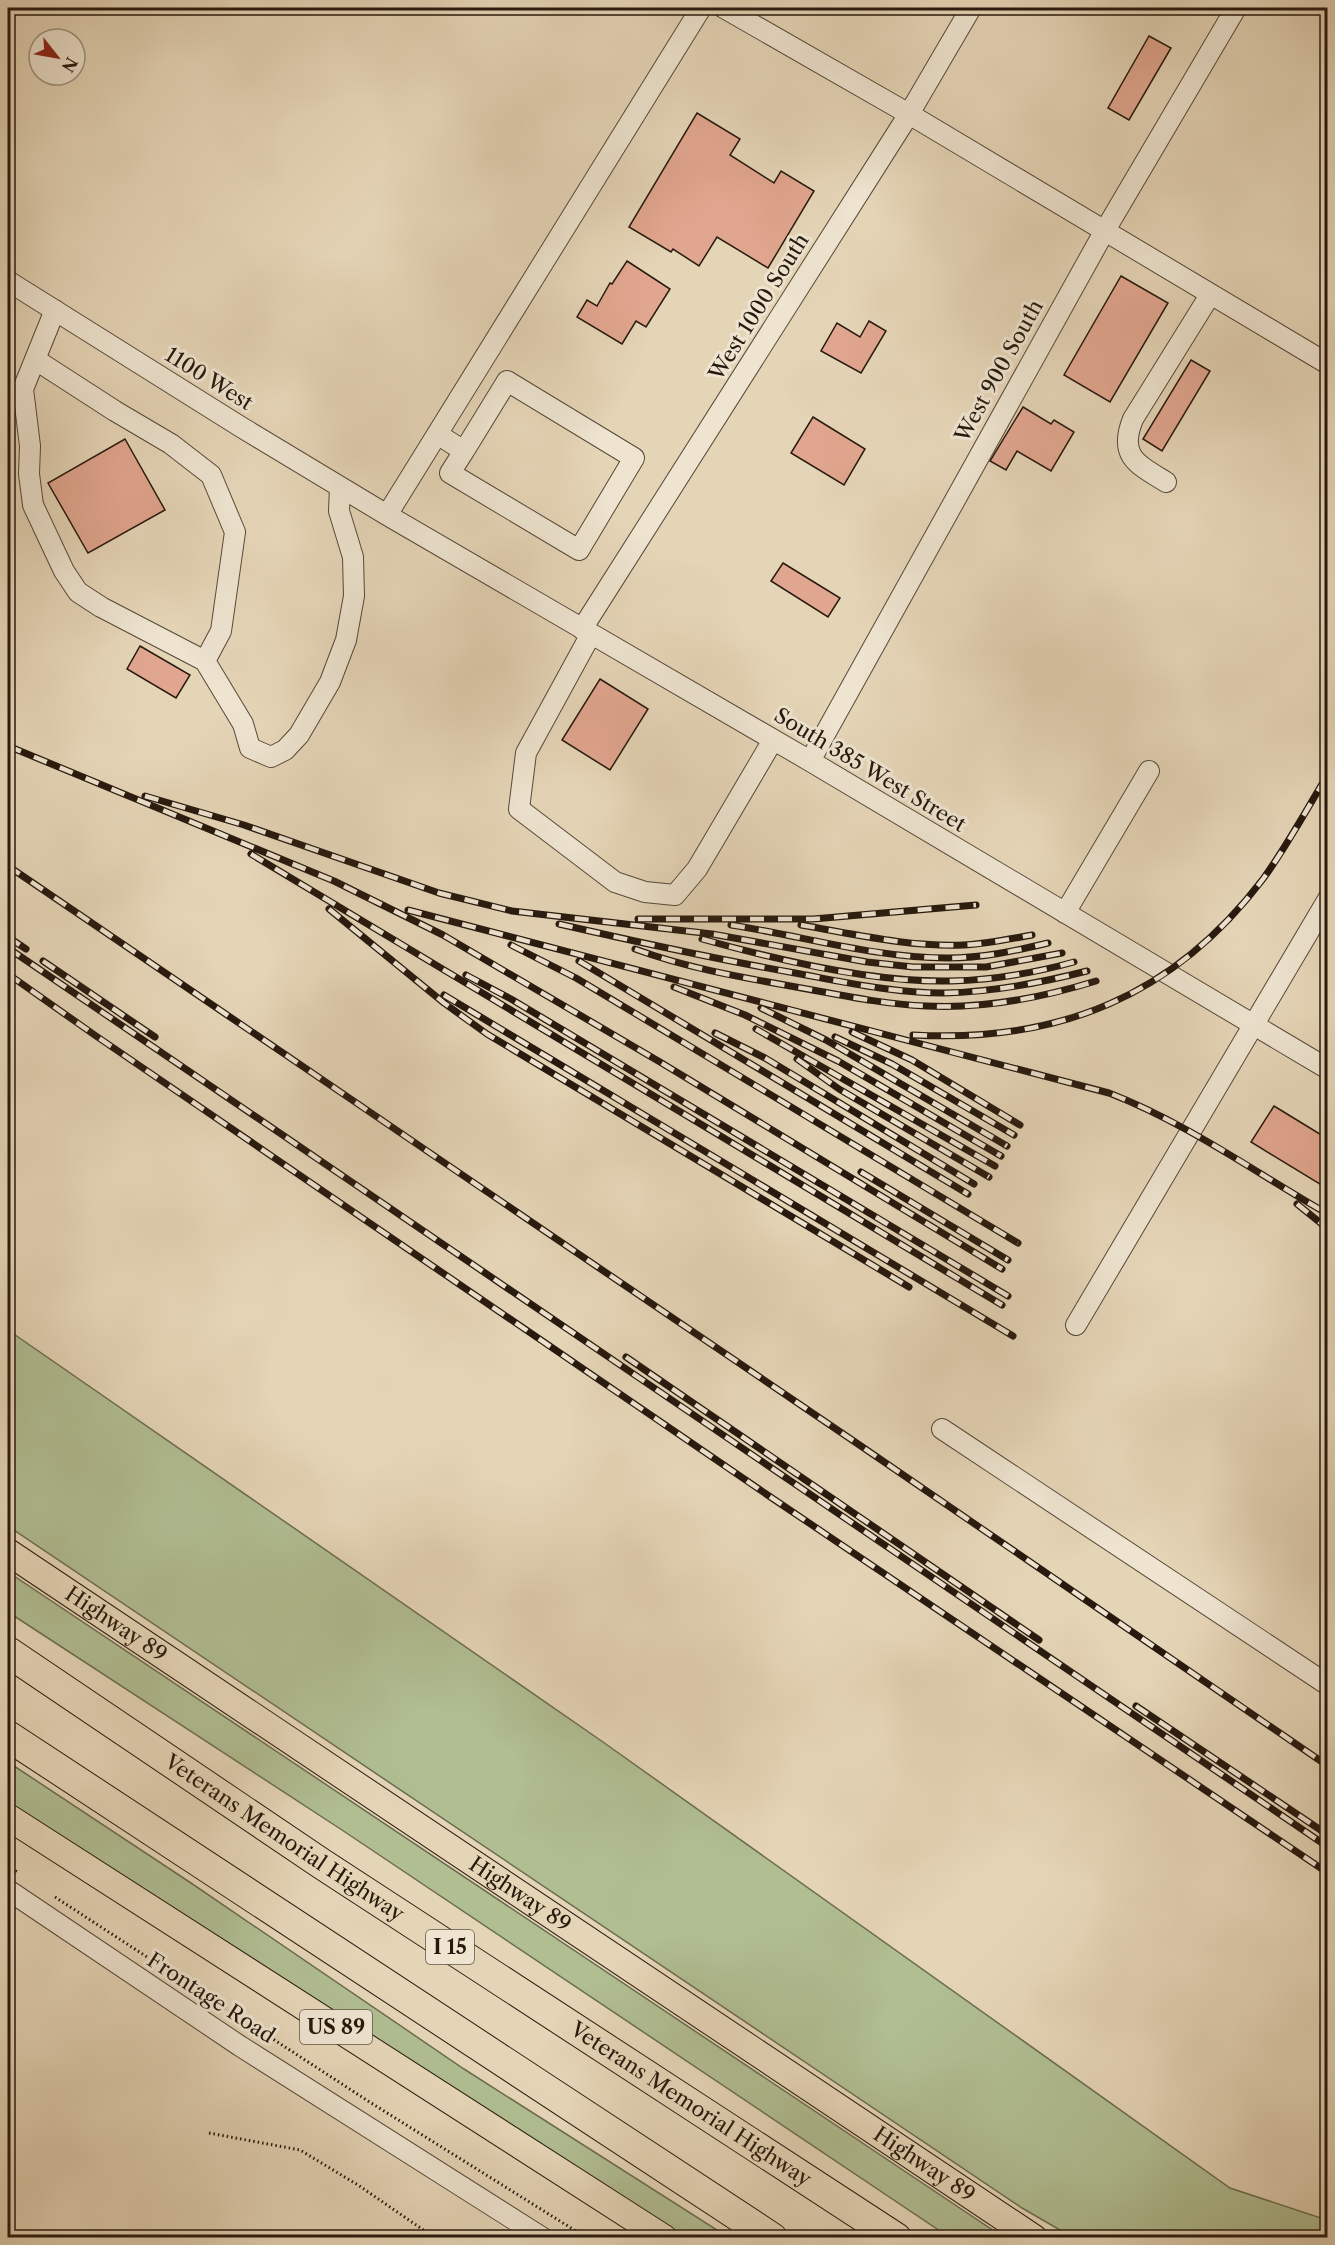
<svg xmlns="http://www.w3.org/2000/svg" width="1335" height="2245" viewBox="0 0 1335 2245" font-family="'Libre Caslon Text',serif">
<rect width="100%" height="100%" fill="#e5d5b7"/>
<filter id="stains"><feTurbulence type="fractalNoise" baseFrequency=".00333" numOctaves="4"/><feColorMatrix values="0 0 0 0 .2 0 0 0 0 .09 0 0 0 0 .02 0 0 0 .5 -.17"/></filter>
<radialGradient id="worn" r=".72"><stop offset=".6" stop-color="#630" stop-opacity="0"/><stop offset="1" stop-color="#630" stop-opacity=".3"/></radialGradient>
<path fill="#b0be92" stroke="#6c6c50" stroke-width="1.5" d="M8,1330l595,412 627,446 97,32v17h-255l-50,-29 -1014,-682z
M8,1572l995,665h-54l-607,-407 -334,-218z
M8,1762l183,121 273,186 264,168h-45l-591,-371 -84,-60z"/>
<path fill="#e1a68f" stroke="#27190e" stroke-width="1.5" d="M1149,36l22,12 -42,72 -21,-12z
M697,113l43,26 -10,16 44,28 7,-12 33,20 -46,77 -51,-31 -18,29 -26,-17 -2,3 -42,-25z
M627,261l43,28 -24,38 -10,-6 -14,23 -45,-27 10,-17 10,6 13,-23 2,1z
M1121,276l47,27 -58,99 -46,-27z
M869,321l17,10 -25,42 -40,-22 16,-28 23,14z
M1191,360l19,11 -48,80 -19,-12z
M1023,407l28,17 3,-4 20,12 -23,39 -34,-20 -11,19 -16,-9z
M813,417l52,32 -21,36 -53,-32z
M125,439l40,71 -77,43 -40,-70z
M783,563l57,35 -12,19 -57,-36z
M140,646l50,29 -14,23 -49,-29z
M600,679l48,30 -38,61 -48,-30z
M1274,1106l54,33v50l-77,-47z"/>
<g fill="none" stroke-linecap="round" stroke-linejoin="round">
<g stroke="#564838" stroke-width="22">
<path id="minor" d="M724,8l185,106 419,250
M8,281l233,146 146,88 423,246 518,308
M55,310l-32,79 7,57 -1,28 4,31 31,66 14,21 23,15 104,54 38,63 7,24 21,9 14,-7 14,-15 31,-53 16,-42 8,-44 -1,-39 -14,-46 1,-24
M36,360l79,51 56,33 40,31 24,57 -14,99 -16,30
M437,434l27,17 -14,22 129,77 55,-92 -127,-77 -43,70
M1166,482c-29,-18 -48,-26 -33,-63l77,-124
M387,515l314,-507
M582,629l327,-515 62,-106
M591,634l-65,119 -7,56 96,73 30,10 30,3 22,-26 76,-129
M810,761l294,-529 132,-224
M1065,913l84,-142
M1076,1325l252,-426
M942,1429l386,256
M8,1890l232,156 303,192"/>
</g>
<g stroke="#27190e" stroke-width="28">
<g id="major">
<path id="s1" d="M8,1552l1026,686"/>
<path d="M8,1817l656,421"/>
</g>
</g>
<g stroke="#27190e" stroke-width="32">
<g id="highway">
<path id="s2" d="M8,1652l314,212 574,374"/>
<path d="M8,1736l764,502"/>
</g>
</g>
<path stroke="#27190e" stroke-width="3" stroke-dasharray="1.5 3" stroke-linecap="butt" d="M8,1866l9,6
M55,1897l313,204 219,137
M209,2133l91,17 58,35 77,53"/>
<use href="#minor" stroke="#eee4d0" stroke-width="20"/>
<use href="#major" stroke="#e5d5b7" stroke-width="26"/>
<use href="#highway" stroke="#e5d5b7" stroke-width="30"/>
<g stroke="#27190e" stroke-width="7">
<path id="rail" d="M8,746l326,135 109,54 217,127 342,207
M145,796l99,29 195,68 73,18 200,23 155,28 46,5h73l76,-14
M251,854l751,451
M8,866l850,578 470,322
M329,909l115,94 43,31 422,253
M408,910l701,183c78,30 147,80 219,121
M638,919h175l163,-14
M559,924c78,18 157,35 236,49 49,9 98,20 149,20 49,-1 96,-10 143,-22
M731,925c72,11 144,33 217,33 34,0 67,-7 100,-15
M801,925c53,9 107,22 162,20 23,-1 46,-6 69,-10
M8,937l18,12
M702,939c75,21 171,44 249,42 42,-1 83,-8 123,-19
M511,945l65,33 442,265
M8,948l1320,899
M635,949c49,18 99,27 150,36 47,8 93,19 141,21 58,3 115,-8 170,-25
M43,961l112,76
M579,961l389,233
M8,974l88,62 673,460 559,377
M466,975l45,24 497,297
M674,987l71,28 93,46 163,95
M444,995l569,341
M761,1008l65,32 181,106
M756,1029l239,137
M852,1032l60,28 108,65
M715,1033l50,25 209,126
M913,1035c146,8 261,-39 350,-156 24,-33 44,-70 65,-105
M835,1037l57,27 122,71
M797,1059l42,30 150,88
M861,1172l147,88
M1297,1204l31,25
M626,1357l413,283
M1136,1706l192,129"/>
</g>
<use href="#rail" stroke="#eee4d0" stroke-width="4.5" stroke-dasharray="14" stroke-linecap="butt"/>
</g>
<g text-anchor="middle" stroke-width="6" stroke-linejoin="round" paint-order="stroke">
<g fill="#eee4d0" stroke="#635648" stroke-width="1.5">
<rect x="426" y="1930" width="48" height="34" rx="4.5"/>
<rect x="300" y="2010" width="72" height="34" rx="4.5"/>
</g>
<g font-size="20" font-weight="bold" fill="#27190e">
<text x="450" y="1954">I 15</text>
<text x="336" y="2034">US 89</text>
</g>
<g font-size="21" fill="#27190e" stroke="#eee4d0">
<text transform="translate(759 307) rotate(-58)" y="7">West 1000 South</text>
<text transform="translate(999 371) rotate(-61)" y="7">West 900 South</text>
<text transform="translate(209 379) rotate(32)" y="7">1100 West</text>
<text transform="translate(870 770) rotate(31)" y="7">South 385 West Street</text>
<text dy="7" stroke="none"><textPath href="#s1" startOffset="130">Highway 89</textPath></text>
<text dy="7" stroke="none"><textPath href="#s2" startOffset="333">Veterans Memorial Highway</textPath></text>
<text dy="7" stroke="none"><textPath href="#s1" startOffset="616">Highway 89</textPath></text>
<text transform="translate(211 1998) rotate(33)" y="7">Frontage Road</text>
<text dy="7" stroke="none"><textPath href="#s2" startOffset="819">Veterans Memorial Highway</textPath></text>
<text dy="7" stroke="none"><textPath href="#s1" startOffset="1102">Highway 89</textPath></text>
</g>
</g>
<rect width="1335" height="2245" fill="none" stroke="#e5d5b7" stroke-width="30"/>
<rect x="9" y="9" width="1317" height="2227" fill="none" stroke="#27190e" stroke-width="3"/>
<rect x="15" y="15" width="1305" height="2215" fill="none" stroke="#27190e" stroke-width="1.5"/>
<g transform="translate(57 57) rotate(121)"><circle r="28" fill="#eee4d0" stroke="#9e9382" stroke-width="1.5"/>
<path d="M0-4.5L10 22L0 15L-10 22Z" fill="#8f2418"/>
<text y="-9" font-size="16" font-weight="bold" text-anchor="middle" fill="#27190e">N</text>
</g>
<rect width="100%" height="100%" filter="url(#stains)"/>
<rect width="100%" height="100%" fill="url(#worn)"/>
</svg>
